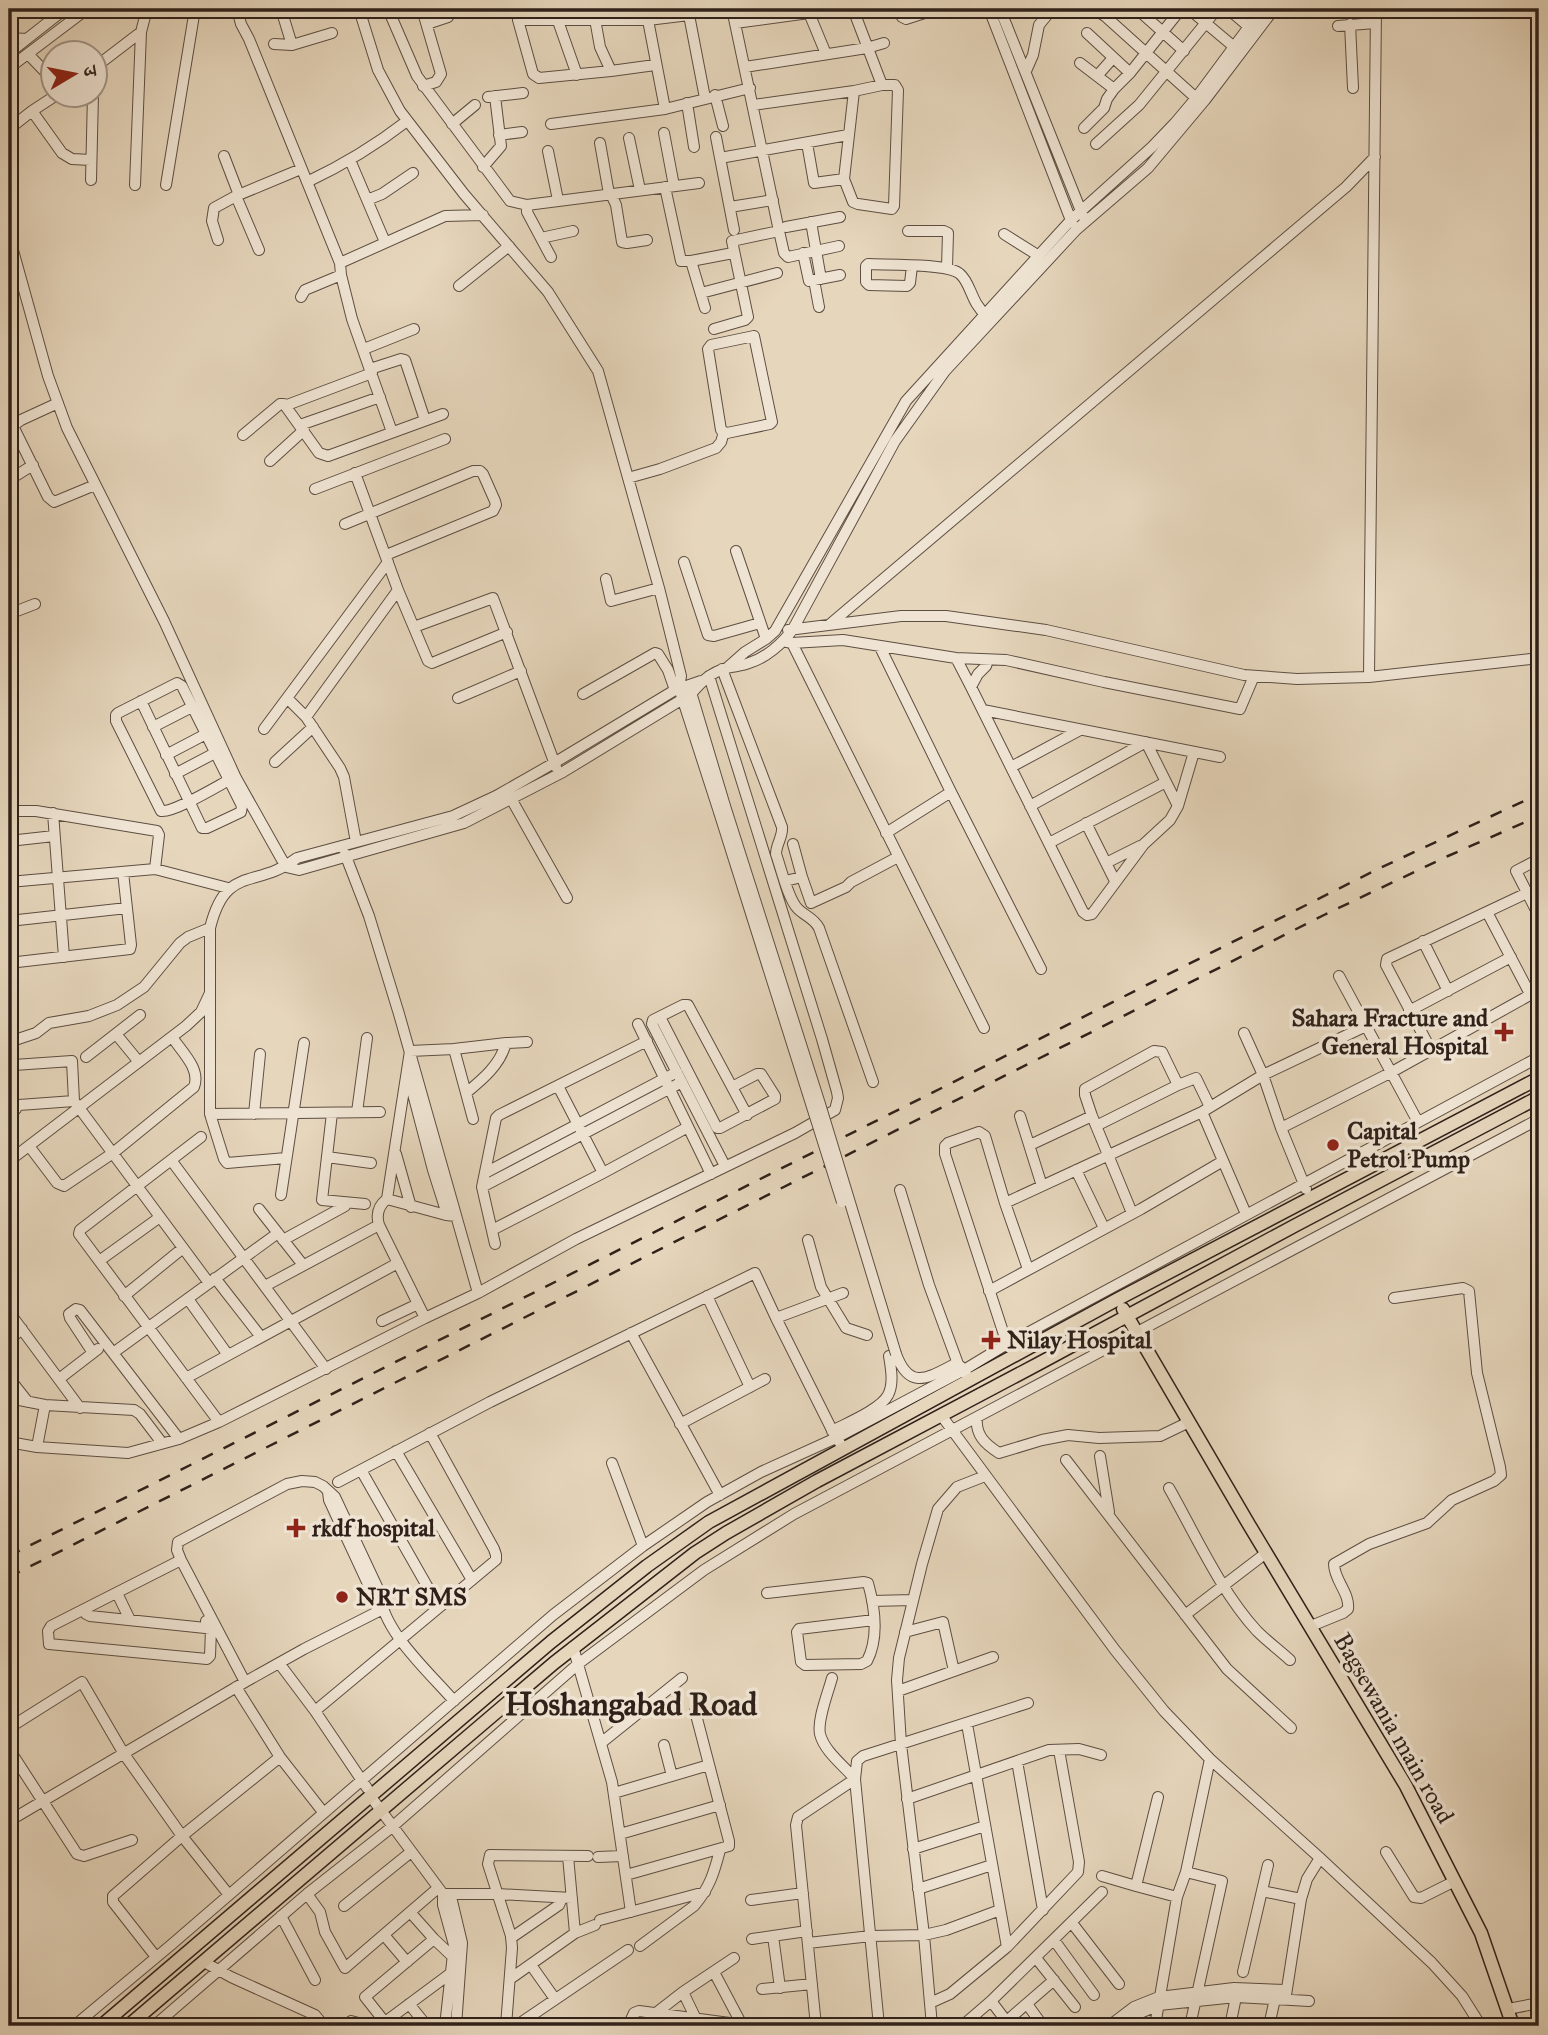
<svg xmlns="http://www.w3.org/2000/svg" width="1548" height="2035" viewBox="0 0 1548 2035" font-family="'IM FELL Great Primer','Noto Serif Devanagari',serif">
<rect width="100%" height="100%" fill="#e6d6bc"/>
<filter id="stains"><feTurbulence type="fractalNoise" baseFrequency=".00286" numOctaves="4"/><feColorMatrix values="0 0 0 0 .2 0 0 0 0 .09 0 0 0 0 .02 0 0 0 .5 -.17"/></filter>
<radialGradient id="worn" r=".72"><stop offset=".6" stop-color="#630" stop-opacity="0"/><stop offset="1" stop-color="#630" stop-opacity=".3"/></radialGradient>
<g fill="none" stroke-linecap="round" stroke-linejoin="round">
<g stroke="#5d4e42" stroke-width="12">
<path id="minor" d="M237,9l4,15 8,15 91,224 1,12 11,44 40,113
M281,9l11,36
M359,9l19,61 22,41 64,83 84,98 50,79 61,217 22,88 -2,12 40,124
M388,9l29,67 93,125 17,4 172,-22
M422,9l19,65 -5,8 -13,4
M853,9l29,76
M898,9l4,8 4,2 31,-10
M989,9l83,214
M1000,9l83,207
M1137,9l47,42
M1189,9l44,37
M1228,9l20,17
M1095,10l10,6 91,82
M689,15l16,83
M595,19l5,28 11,24
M648,20l17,89
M558,21l19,54
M735,23l74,-10 17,41
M427,24l21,-7
M1350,24l3,64
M1338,26l37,-3
M1087,33l43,40
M9,38l18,1
M274,44l18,1 40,-12
M9,53l56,-44
M28,54l24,25
M1080,63l34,26
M655,65l-44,6 -72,7 -6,-4 -15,-54h130l41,-5 19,-6
M745,67l122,-19 17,-5
M9,68l78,-59
M94,68l47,-36
M1026,71l7,-16 6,-30 13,-16
M1097,76l16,-18
M882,85h13l3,5 -4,116 -2,3 -34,-5 -5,-2 -9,-23 10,-88z
M715,95l8,31
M488,97l35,-4
M687,103l7,44
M753,105l101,-14
M32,111l30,42 10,6 19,1
M452,124l23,-19
M551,124l114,-15 85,-21
M1084,128l20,-20 3,-9 7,-10 16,-16 51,-64
M9,129l23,-18 26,-17
M664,133l10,53
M499,135l23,-3
M716,137l18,93
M629,138l11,52
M600,143l9,51
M807,143l7,40 30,-4
M1096,144l43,-39 78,-96
M548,151l10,49
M224,156l15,39
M720,158l128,-23
M350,160l35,82
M483,167l18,-21 -6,-50
M91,180l2,-86
M307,182c36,-17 69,-37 100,-61
M135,185l6,-153 6,-23
M166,185l29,-176
M665,187l16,74h10l42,-8
M611,194l5,11 6,37 5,1 20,-3
M236,196l23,54
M367,200l15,-6 31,-21
M527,205v7l24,45
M730,207l43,-7
M811,222l10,57
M786,227l54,-10
M779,231l5,22 4,4 51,-11
M908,231h36l4,2 -1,34
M1004,234l35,22
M9,236l39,140 19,52 97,193 72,157 50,89 13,3 165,-47 99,-51 128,-78c10,-12 20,-22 36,-26 7,-2 15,-2 22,-5 17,-5 34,-20 44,-34l102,-188 50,-70 131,-141 72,-62 57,-68 69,-91
M541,238l32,-7
M218,240l-6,-19 2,-13 22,-12 65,-27
M803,253l6,28 31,-6
M691,261l14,47
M340,263l105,-47 38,-1
M912,266l-2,17 -3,3 -38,-1 -3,-3v-16l2,-2c18,1 81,-1 92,10 11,9 11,29 26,41
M814,280l5,27
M459,286l50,-40
M701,293l76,-20
M301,297l4,-7 36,-15
M714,329l31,-9 3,-3 -16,-76 47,-10 -47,-222
M364,349l50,-20
M370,369l31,-10 4,1 20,60
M287,405l85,-32
M300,425l80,-28
M13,426l35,71 6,5 41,-17
M9,429l12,-9 37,-17
M243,435l37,-31h4l35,49 9,3 115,-42
M270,461l34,-31
M355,473l43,117 30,71 4,2 75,-31
M628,478l32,-9 56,-21 5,-6 3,-10 3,1 43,-9 2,-2 -18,-86 -43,9 -3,4 13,81 3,2
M9,480l24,-15
M315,489l130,-50
M345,524l128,-53h7l3,3 12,27 1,4 -3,6 -107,44
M736,551l30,88
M9,562l2,-1
M684,562l24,73 6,1 46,-13
M606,579l5,22 48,-13
M9,614l26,-10
M829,625l517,-438 29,-30
M414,627l79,-29 63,169
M788,630l113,-14h45l100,14 198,45 53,4 72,-2 170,-19
M787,642l5,1 192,385
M792,643l51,-3 113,18 50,2 98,22 136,27 14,-33
M880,647l71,145 90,177
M956,658l15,29 7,-13 8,-8 2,-6
M728,667l17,-15 21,-13 9,-8 131,-230 165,-181 81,-73 23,-24 21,-25 66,-89
M722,669l60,158c1,10 -6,17 -6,27 5,14 12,45 22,55 7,7 16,9 21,19l54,154
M1369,677l7,-668
M971,687l112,225 4,3 5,-1 52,-70 26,-24 8,-14 16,-54
M690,689l35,117
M583,694l72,-41 3,1 10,16 7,20
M287,698l19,19
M458,698l63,-27
M141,701l61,127h5l34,-16 1,-6 -60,-120 -5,-3 -59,30 -2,2v6l45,90c12,2 55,-24 68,-31
M983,710l237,47
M153,727l39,-20
M264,729l124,-167
M166,755l40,-21
M275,762l38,-35
M1011,767l69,-37
M175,774l40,-21
M509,795l58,103
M1030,806l116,-64 32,64
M9,811h27l121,20 2,4 -4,34
M53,813l11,144
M1086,823l29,58
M886,833l65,-41
M9,841l45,-5
M356,842l-12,-65 -4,-9 -34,-51 92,-127
M1049,843l117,-61
M793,844l9,33
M345,854l24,62 30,98 79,279
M1539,859l-23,12 23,45
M1106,863l34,-17
M785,881l17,-4 9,26 35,-16 5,-5 47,-25
M9,882l146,-13 73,19
M1487,912l43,82
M9,921l118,-13
M1423,941l25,50
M9,963l121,-14 1,-4 -8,-73
M1339,976l79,146
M1409,1011l102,-54
M660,1017l57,111h3l55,-29v-3l-14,-22h-4l-25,13
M638,1024l73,150
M1244,1033l19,42 18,53 25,61
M116,1034l23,28
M9,1042l27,-9 13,-10 40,-7 28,-11 27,-18 36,-44 8,-6 22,-9
M1431,1050l-45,-85 1,-6 140,-66
M86,1057l54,-42
M14,1065l58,-4 2,40 135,182
M408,1075l25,95
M1178,1085l18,-7 14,29
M558,1086l45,87
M466,1093l-12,-44 52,-6
M19,1105l55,-4
M357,1112l10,-74
M1202,1112l44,102
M332,1113l-10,87 43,4
M9,1114l7,-5
M210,1114l170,-2
M254,1114l6,-60
M1020,1116l22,70
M473,1119l-7,-26c17,-14 34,-28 40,-50l21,-1
M1096,1126l82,-41 -16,-33 -8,-1 -69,38v6l7,21 40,97
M1281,1128l109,-55 149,-83
M201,1137l-121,93 -1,4 140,188
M1030,1145l62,-29
M29,1146l28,37 7,3 49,-33 81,-66c7,-18 -12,-35 -22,-50
M396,1154l15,53
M327,1157l44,6
M286,1158l-59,5 -3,-4 -14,-45v-186c16,-65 46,-38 87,-70l156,-42 43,-20 58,-33 121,-73 26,-9
M171,1160l155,209
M9,1161l177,-135 15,-14 8,-17
M725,1166l-73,-142 1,-4 30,-15h5l59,110
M438,1168l-5,2 13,41v4l10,1
M1076,1170l28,58
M485,1173l192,-101
M482,1187l200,-105
M900,1190l29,95 29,79
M281,1195l23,-152
M387,1199l59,16
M1005,1203l197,-91 61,-37 103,-49
M259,1209l44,56
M492,1230l111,-57 85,-46
M283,1240l62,-34
M808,1240l13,47 25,41 21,7
M495,1244l-13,-57 14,-69 3,-3 148,-74
M99,1261l61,-44
M215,1278l46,59
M265,1286l114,-61
M989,1291l152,-82 82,-48
M124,1296l59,-48
M707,1296l43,91
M188,1299l40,56
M9,1312l71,96
M425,1318l-46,-93c-3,-10 -1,-19 8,-26l23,-148 44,-2
M776,1318l67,-25
M382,1321l36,-17
M631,1333l89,162
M9,1340l13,-11
M1007,1344l-62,-190v-8l3,-3 31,-11 6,4 20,67 23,66
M93,1353l-23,-35 -1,-4 7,-5 4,1 99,129
M113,1353l165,-120
M966,1374l-2,-4 43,-26 532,-287
M9,1378l19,24
M186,1378l212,-115
M59,1379l39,-30
M9,1398l36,7 89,5 6,4 22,29
M941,1415l174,235 49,61 46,48 110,99 112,105 30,33 19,30
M977,1417c-2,18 8,27 22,36l43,-13 26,-5 31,3 61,-2 29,-14
M680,1424l85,-45
M832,1431c15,-8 49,-22 56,-36 6,-11 3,-27 1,-39
M9,1442l28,5 91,6 51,-14 40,-17 206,-104 53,-25 98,-54 219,-106 40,-23 3,-12 -1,-6 -15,-53 -113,-363
M37,1447l8,-42
M396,1451l76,129
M1100,1456l9,56
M1066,1460l161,209 64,59
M612,1463l31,83
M361,1470l78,137
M338,1482l152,-80 265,-129 21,45 60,120 4,5
M1169,1488c26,46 52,104 88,143 10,10 22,19 33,29
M328,1492l1,8 45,97 7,5
M181,1560l-130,66 -3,5 1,13 158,15 3,-3 1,-27 -5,-8
M117,1593l13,27
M767,1593l97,-11 4,1c7,25 11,55 -1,78l-6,3 -56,1 -4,-3 -4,-30 2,-3 75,-9
M872,1601l41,-1
M84,1610l2,4 4,2 125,13
M1185,1615l81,-62
M1311,1626l32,-13 5,-4c2,-16 -14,-29 -14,-45l35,-20 58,-21 25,-23 42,-19 7,-6 -1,-8 -23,-94 -8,-82 -6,-3 -69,10
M905,1632l38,-10 11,49
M573,1647l39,135 19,130
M279,1663l36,48 52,77
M245,1682l-64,-122 -4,-10 1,-8 109,-58 15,-3 13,1 8,4 12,11 45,96c2,38 50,80 74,108
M236,1687l44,70 43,55
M898,1691l95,-34
M315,1711l181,-151v-5l-2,-6 -64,-116
M967,1724l40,223
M9,1728l73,-46 42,72 58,82 47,59
M601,1743l81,-65
M664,1745l8,31
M9,1749l68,105 7,2 48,-16
M1017,1761l26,149
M614,1793l95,-28
M371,1797l72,97 9,7 10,42 -6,83
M1158,1797l-22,89 41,11
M907,1799l142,-49 30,-1 22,6
M9,1821l236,-139 59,-33 79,-40
M620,1834l100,-29
M913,1849l72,-23
M1386,1852l28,45 7,1 34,-17
M598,1857l25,-1
M1186,1872l36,9 -32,145
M626,1875l103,-29v-5l-34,-130
M1102,1876l34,10
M918,1889l74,-24
M1262,1891l39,8
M307,1894l13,18 5,20 20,36 93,-80
M443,1894v11l11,40 -9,81
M443,1894h55l74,4
M751,1900l52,-7
M344,1906l67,-54
M410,1912l24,27 19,18
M281,1916l34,64
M600,1920l105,-28
M1072,1923l47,61
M575,1933l20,-8
M384,1935l23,27
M773,1936l7,52
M511,1938l48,-33 3,-7
M752,1939l55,-8
M1054,1940l40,55
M808,1943l63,-7 53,-1 22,-5 54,-20
M640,1946l54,-40c16,-19 20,-33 26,-56
M156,1957l-43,-55v-6l69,-60 98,-79
M1036,1958l39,49
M204,1962l27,15 84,38 5,6v5
M531,1965l24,34
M714,1972l28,53
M1243,1972l25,-107
M510,1979l65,-46 -7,-77
M762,1989l50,-5
M683,1992l13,27
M1286,1995l15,-96 6,-20 13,-21
M991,2001l19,25
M930,2003l20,-9 57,-47 71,-75 1,-10 -20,-112
M409,2004l18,22
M1027,2004l16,22
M1508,2009l31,-6
M656,2013l27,-21 51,-34
M351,2021l18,5
M385,2022l66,-49
M74,2026l97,-81 382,-330 90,-69 64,-44 54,-30 75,-34 128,-68 -7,-7c-28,14 -47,29 -61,-9
M154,2026l153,-132 85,-67 186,-163 126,-94 90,-56 745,-395
M388,2026l-23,-29 69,-58
M506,2026l6,-78 -1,-12 -23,-72 2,-9 98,1
M516,2026l112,-76
M628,2026l6,-13 5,-2 113,15
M816,2026l-20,-201 2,-8 57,-38c-11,-13 -31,-28 -35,-45 -3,-14 8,-41 12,-56
M879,2026l-24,-247 2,-18 6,-5 165,-53
M932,2026l-8,-91 -23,-191 -4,-64 2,-22 23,-94 16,-55 19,-22 28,-11
M962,2026l29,-25 111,-109
M1001,2026l53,-46
M1109,2026l25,-19 25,-10 75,-9 52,2
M1123,2026l15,-12 21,-9 77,-8 73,4
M1155,2026l22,-129 9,-25 24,-113
M1230,2026l6,-29
M1269,2026l7,-32"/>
</g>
<g stroke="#2f211a" stroke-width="15">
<path id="major" d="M1123,1309l125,214 158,263 75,147 32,93
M101,2026l450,-384 96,-76 62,-44 409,-223 421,-221
M128,2026l426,-363 141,-110 31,-20 91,-52 221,-117 258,-139 243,-128"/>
</g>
<use href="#minor" stroke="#efe4d3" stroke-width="10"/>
<use href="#major" stroke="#e6d6bc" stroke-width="12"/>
<path stroke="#2f211a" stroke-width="2.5" stroke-dasharray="12 12" stroke-linecap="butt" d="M9,1556l1371,-688 159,-74
M9,1577l1317,-663 122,-58 91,-40"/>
<g stroke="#5d4e42" stroke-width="12" stroke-linecap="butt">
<path id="minor-bridge" d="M725,806l95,298 76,250
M719,812l123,390"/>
</g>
<use href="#minor-bridge" stroke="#efe4d3" stroke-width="10"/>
</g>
<g fill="#8f2418" stroke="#efe4d3" stroke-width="2.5">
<path d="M1500.5 1021.5h7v7h7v7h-7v7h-7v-7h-7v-7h7z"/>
<circle cx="1333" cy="1145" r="7"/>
<path d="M987.5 1329.5h7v7h7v7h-7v7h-7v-7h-7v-7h7z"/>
<path d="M292.5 1517.5h7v7h7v7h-7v7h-7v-7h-7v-7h7z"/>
<circle cx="342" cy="1597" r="7"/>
</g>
<g text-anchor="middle" stroke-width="7" stroke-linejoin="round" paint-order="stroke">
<g font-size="24" font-weight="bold" fill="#2f211a" stroke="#efe4d3" text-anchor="start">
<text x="1488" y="1026" text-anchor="end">Sahara Fracture and<tspan x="1488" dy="28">General Hospital</tspan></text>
<text x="1347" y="1139">Capital<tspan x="1347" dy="28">Petrol Pump</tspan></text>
<text x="1007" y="1348">Nilay Hospital</text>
<text x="312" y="1536">rkdf hospital</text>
<text x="356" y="1605">NRT SMS</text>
</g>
<g font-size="24" fill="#2f211a" stroke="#efe4d3">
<text transform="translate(1394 1728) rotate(60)" y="8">Bagsewania main road</text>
</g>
<g font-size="32" font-weight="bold" fill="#2f211a" stroke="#efe4d3">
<text x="631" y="1715">Hoshangabad Road</text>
</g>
</g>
<rect width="1548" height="2035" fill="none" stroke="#e6d6bc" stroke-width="35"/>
<rect x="10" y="10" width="1527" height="2014" fill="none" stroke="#2f211a" stroke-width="3.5"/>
<rect x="18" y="18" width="1513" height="2000" fill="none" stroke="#2f211a" stroke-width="2"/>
<g transform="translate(74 74) rotate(80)"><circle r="33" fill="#efe4d3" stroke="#a29689" stroke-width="2"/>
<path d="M0-5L12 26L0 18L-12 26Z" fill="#8f2418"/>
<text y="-10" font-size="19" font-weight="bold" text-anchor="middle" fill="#2f211a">उ</text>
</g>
<rect width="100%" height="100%" filter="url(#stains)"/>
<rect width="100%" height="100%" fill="url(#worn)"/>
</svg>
